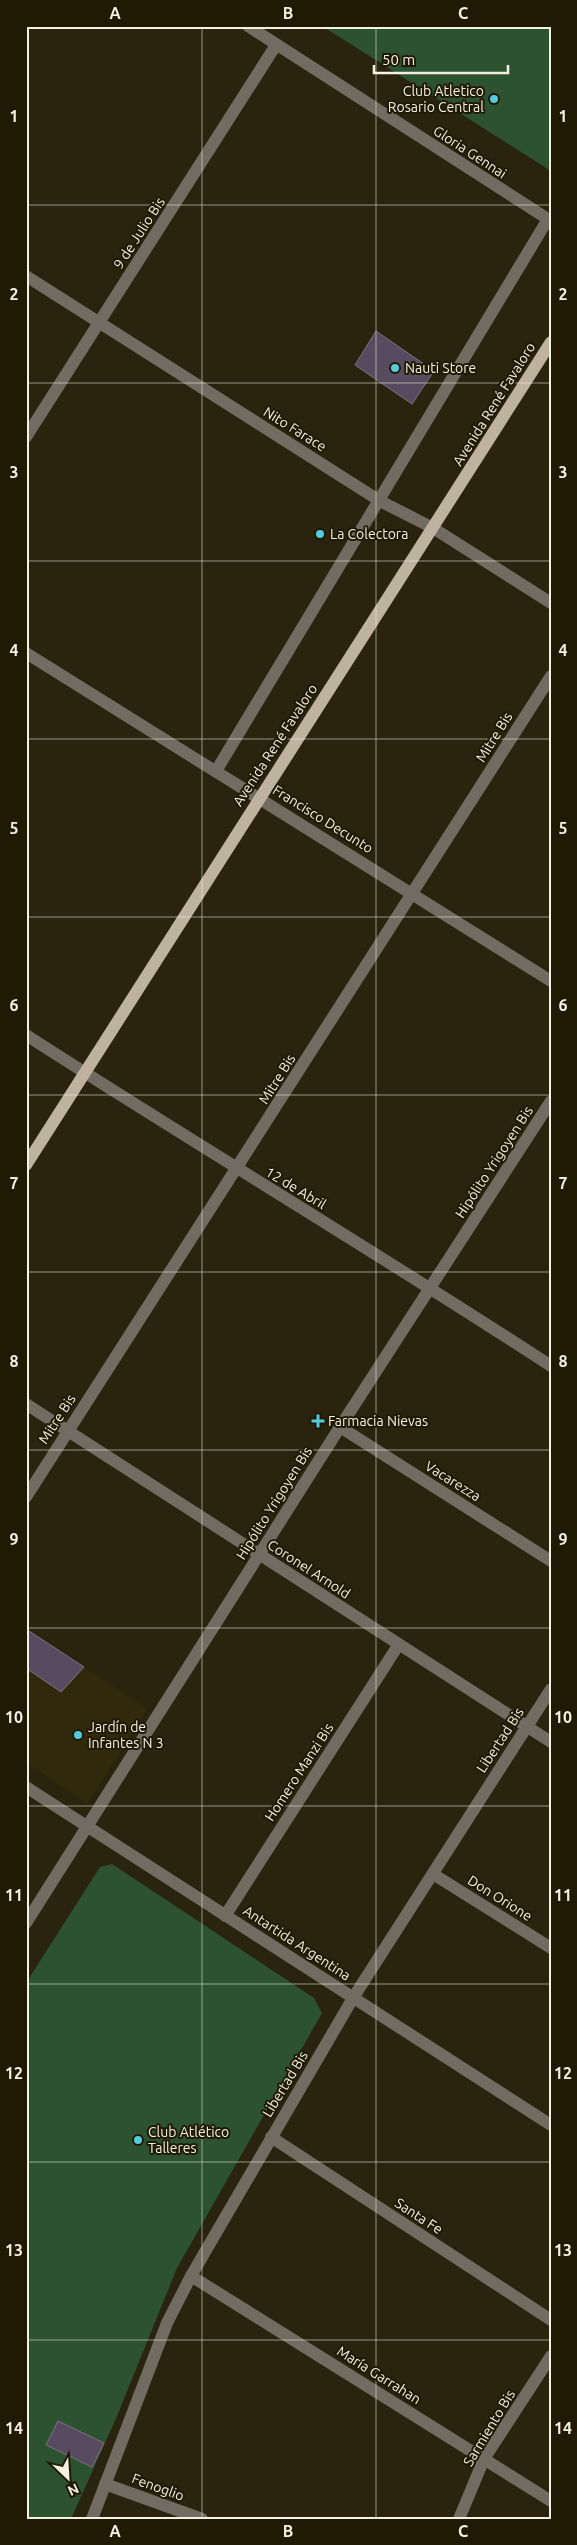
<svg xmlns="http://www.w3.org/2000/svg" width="577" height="2545" viewBox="0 0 577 2545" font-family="Ubuntu,sans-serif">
<rect width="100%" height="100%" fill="#2a240e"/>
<path fill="#32290c" d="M26,1629l121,80 -60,95 -61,-42z"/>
<path fill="#2c522f" d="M322,26h229v145z
M112,1864l202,134 8,15 -145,255 -60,148 -46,103h-45v-536l74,-116z"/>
<path fill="#584b5f" stroke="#7d6f85" d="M376,331l58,40 -22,33 -57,-39z
M26,1629l58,38 -23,25 -35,-24z
M58,2421l46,22 -12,24 -46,-22z"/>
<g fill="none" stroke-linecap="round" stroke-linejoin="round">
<path stroke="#716b61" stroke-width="12" d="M248,26l303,195
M26,276l354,225 53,27 118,75
M26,437l250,-392
M26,653l525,328
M216,771l332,-552
M26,1035c174,112 352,218 525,331
M26,1404l525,338
M340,1427l211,134
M26,1497l525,-821
M26,1787l525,338
M433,1874l118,74
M225,1916l174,-272
M26,1923l314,-496 211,-326
M271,2137l280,183
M191,2276l360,225
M105,2484l97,35
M92,2519l75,-196 24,-47 162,-278 198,-309
M459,2519l25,-60 67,-103"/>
<path stroke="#bfb29e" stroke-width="12" d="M26,1165l525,-823"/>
</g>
<path fill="none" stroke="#f4f0e3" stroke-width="1" stroke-opacity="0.55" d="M202,26v2493M376,26v2493M26,205h525M26,383h525M26,561h525M26,739h525M26,917h525M26,1095h525M26,1272h525M26,1450h525M26,1628h525M26,1806h525M26,1984h525M26,2162h525M26,2340h525"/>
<g fill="#54cade" stroke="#201a05" stroke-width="2">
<circle cx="494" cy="99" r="5"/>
<circle cx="395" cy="368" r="5"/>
<circle cx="320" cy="534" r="5"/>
<path d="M315.5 1413.5h5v5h5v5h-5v5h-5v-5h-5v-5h5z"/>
<circle cx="78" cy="1735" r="5"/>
<circle cx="138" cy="2140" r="5"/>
</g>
<g text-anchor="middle" stroke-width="4" stroke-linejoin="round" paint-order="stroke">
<g font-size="14" fill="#f4f0e3" stroke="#201a05" text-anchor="start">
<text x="484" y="96" text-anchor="end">Club Atletico<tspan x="484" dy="16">Rosario Central</tspan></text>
<text x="405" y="373">Nauti Store</text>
<text x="330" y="539">La Colectora</text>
<text x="328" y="1426">Farmacia Nievas</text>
<text x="88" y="1732">Jardín de<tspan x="88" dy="16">Infantes N 3</tspan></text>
<text x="148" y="2137">Club Atlético<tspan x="148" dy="16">Talleres</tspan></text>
</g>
<g font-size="14" fill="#f4f0e3" stroke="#201a05">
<text transform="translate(470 152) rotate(33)" y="5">Gloria Gennai</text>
<text transform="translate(139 233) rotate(-57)" y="5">9 de Julio Bis</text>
<text transform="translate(494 404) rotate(-58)" y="5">Avenida René Favaloro</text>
<text transform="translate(295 429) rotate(32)" y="5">Nito Farace</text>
<text transform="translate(494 737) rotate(-58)" y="5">Mitre Bis</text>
<text transform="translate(275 745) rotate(-57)" y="5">Avenida René Favaloro</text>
<text transform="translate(323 819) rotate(32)" y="5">Francisco Decunto</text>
<text transform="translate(277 1079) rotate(-58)" y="5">Mitre Bis</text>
<text transform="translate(494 1162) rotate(-57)" y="5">Hipólito Yrigoyen Bis</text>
<text transform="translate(296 1188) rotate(31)" y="5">12 de Abril</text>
<text transform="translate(57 1419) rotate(-57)" y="5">Mitre Bis</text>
<text transform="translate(453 1481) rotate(32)" y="5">Vacarezza</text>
<text transform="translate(274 1503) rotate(-58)" y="5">Hipólito Yrigoyen Bis</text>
<text transform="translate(309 1569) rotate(33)" y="5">Coronel Arnold</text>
<text transform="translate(500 1740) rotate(-57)" y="5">Libertad Bis</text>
<text transform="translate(299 1772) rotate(-57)" y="5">Homero Manzi Bis</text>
<text transform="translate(500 1898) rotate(32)" y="5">Don Orione</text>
<text transform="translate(297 1943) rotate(33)" y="5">Antartida Argentina</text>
<text transform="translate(285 2084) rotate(-59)" y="5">Libertad Bis</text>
<text transform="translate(419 2216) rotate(33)" y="5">Santa Fe</text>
<text transform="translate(379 2375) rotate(32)" y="5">María Garrahan</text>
<text transform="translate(489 2428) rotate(-59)" y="5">Sarmiento Bis</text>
<text transform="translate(158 2487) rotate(20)" y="5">Fenoglio</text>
</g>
</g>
<rect width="577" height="2545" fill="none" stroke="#201a05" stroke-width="55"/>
<g transform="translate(68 2478) rotate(155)" stroke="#201a05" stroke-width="4" paint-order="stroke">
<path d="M0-4L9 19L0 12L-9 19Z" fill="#f4f0e3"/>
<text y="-8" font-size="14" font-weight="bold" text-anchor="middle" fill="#f4f0e3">N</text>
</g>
<path d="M374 65v8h134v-8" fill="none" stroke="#f4f0e3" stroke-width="2.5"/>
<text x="382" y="65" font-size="15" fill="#f4f0e3" stroke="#201a05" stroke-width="4" paint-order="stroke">50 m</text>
<rect x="28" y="28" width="522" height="2490" fill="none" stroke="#f4f0e3" stroke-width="2"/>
<g font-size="16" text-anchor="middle" font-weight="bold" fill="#f4f0e3">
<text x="115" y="19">A</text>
<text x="288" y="19">B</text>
<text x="463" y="19">C</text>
<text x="14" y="122">1</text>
<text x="563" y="122">1</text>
<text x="14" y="300">2</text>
<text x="563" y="300">2</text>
<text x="14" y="478">3</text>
<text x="563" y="478">3</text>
<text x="14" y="656">4</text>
<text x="563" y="656">4</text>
<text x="14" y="834">5</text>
<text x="563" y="834">5</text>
<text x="14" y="1011">6</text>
<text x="563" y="1011">6</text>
<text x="14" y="1189">7</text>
<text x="563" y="1189">7</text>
<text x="14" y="1367">8</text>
<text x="563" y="1367">8</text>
<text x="14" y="1545">9</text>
<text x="563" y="1545">9</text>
<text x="14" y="1723">10</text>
<text x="563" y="1723">10</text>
<text x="14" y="1901">11</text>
<text x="563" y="1901">11</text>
<text x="14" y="2079">12</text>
<text x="563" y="2079">12</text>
<text x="14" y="2256">13</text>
<text x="563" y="2256">13</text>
<text x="14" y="2434">14</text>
<text x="563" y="2434">14</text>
<text x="115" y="2537">A</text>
<text x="288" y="2537">B</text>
<text x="463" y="2537">C</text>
</g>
</svg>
